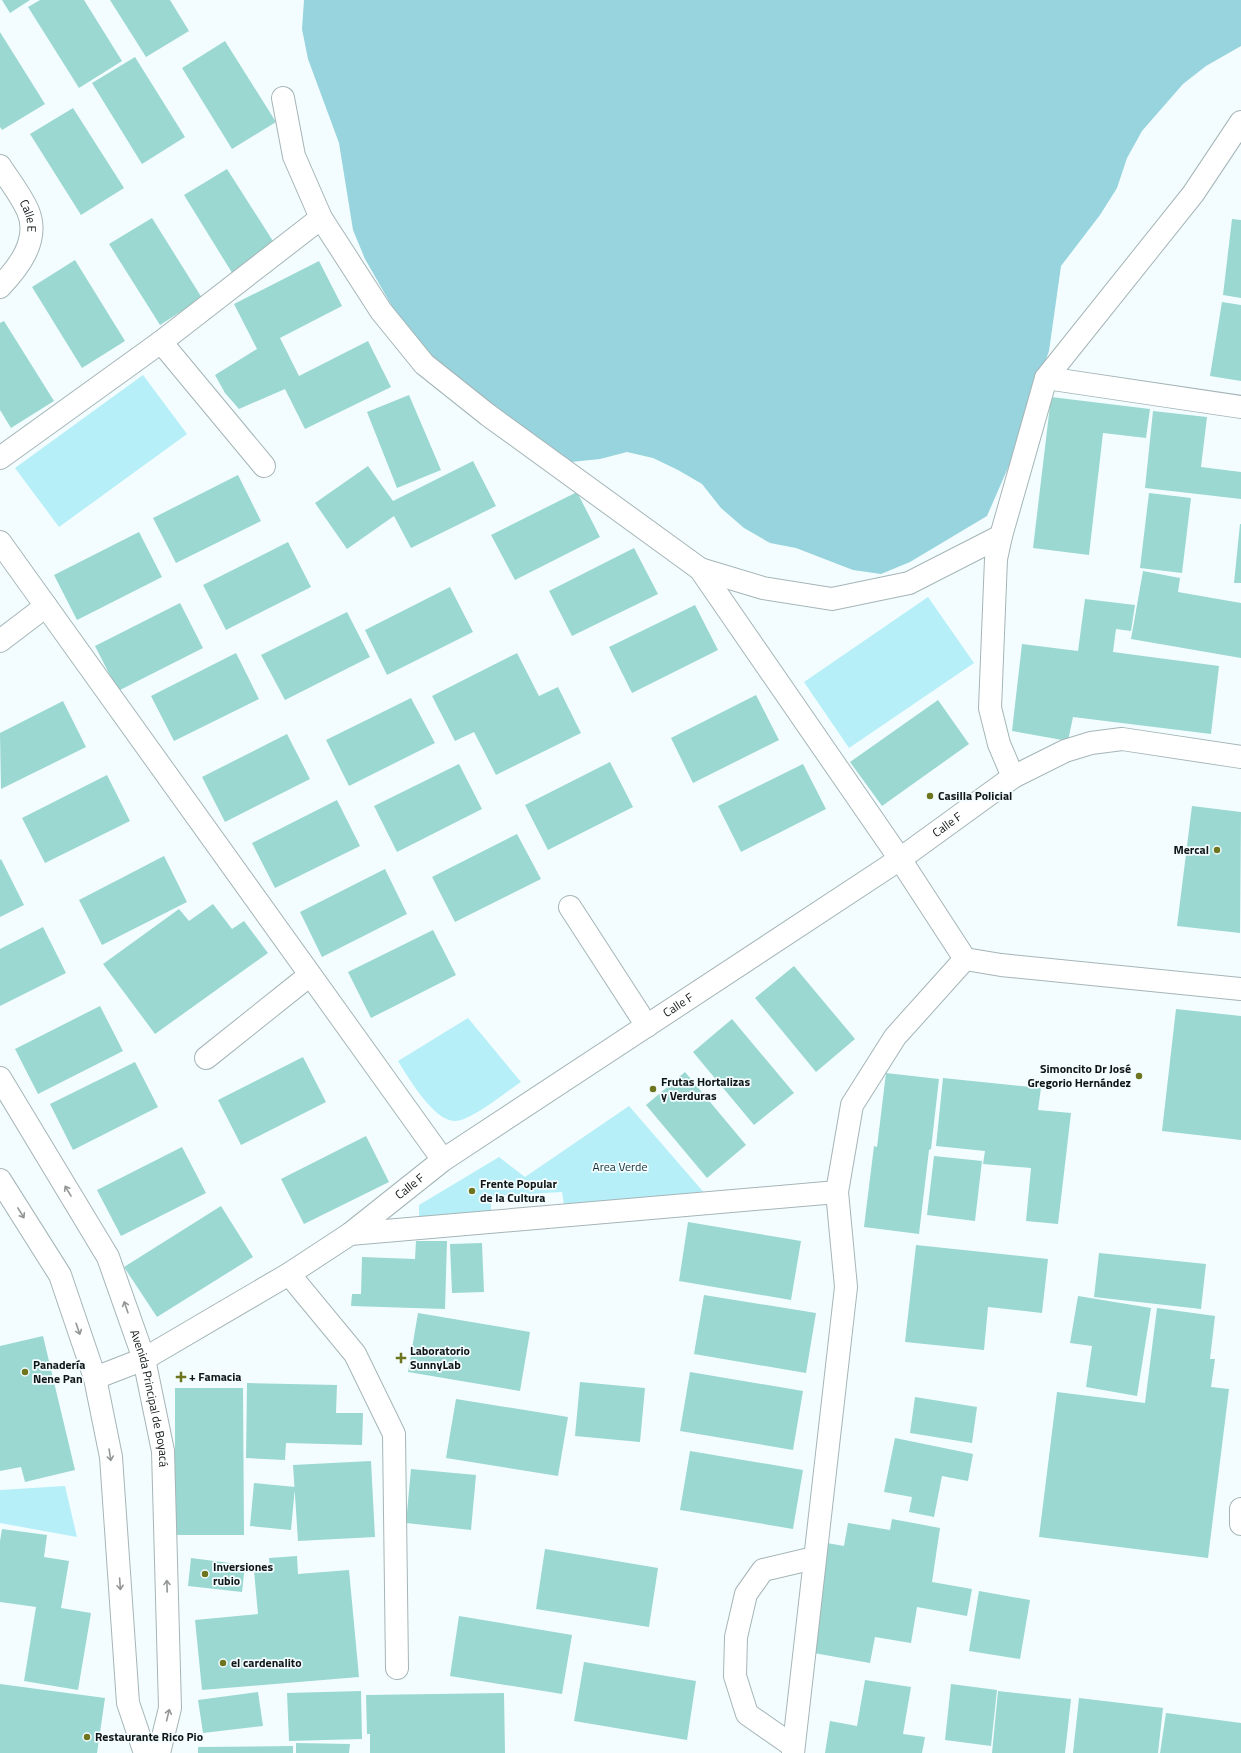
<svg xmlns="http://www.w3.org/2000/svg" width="1241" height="1753" viewBox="0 0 1241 1753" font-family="'Titillium Web',sans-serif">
<rect width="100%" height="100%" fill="#f3fdff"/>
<path fill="#b6eff8" d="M143,375l44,59 -128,93 -44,-59z
M928,597l46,66 -125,85 -45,-66z
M468,1018l53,64c-14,9 -51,40 -67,39 -21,-1 -46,-44 -56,-60z
M629,1106l84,97 -147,14 -4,-25 -71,4v27l-72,-3v-15l80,-48 26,20z
M65,1486l12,51 -77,-14v-33z"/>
<path fill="#98d4dd" d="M304,0h937v46l-35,20 -23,18 -41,47 -15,27 -10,30 -17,27 -39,51 -12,85 -38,110 -24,55 -77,46 -29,12 -28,-4 -57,-22 -26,-5 -26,-15 -23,-20 -19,-24 -24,-14 -25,-12 -26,-6 -27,7 -29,3 -27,-11 -111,-88 -40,-55 -28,-49 -12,-29 -14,-87 -31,-84 -6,-30z"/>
<path fill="#9bd8d2" d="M2,0h28l-20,13z
M40,0h44l38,61 -43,27 -51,-81z
M110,0h60l19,31 -43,26z
M0,32l45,72 -43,26 -2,-3z
M225,41l51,81 -44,27 -50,-81z
M135,57l50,80 -43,27 -50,-81z
M73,108l51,80 -43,27 -51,-81z
M227,169l51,80 -44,27 -50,-81z
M152,218l50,80 -42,27 -51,-81z
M1232,219l9,1v78l-18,-3z
M75,260l50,81 -43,27 -50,-81z
M319,261l23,45 -62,32 19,38 69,-35 23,46 -86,42 -20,-40 -46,20 -14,-16 -10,-18 42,-26 -23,-45z
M1222,302l19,3v76l-31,-5z
M4,321l50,80 -43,27 -11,-18v-87z
M409,395l32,75 -44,18 -30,-76z
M1051,397l99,12 -4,29 -43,-5 -14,122 -56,-7z
M1153,411l54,6 -6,50 40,5v27l-96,-11z
M473,461l23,45 -85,42 -17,-32 -47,33 -32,-46 53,-37 25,35z
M238,475l23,46 -85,42 -23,-45z
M577,492l23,45 -85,43 -24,-45z
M1149,493l42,5 -9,75 -42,-5z
M1240,524h1v59h-7z
M139,532l23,45 -85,43 -23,-45z
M288,542l23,45 -85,43 -23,-45z
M634,548l24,46 -86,42 -23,-45z
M1143,571l37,7 -2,14 63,11v55l-110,-19z
M450,587l23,45 -86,43 -22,-45z
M1085,599l50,6 -4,26 -15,-2 -3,23 106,14 -8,68 -138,-17 -5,24 -56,-10 10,-87 56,7z
M180,603l23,45 -85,43 -23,-45z
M695,605l23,45 -86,43 -23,-46z
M347,612l23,45 -85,43 -24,-45z
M236,653l23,46 -85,42 -23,-45z
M517,653l22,43 19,-9 23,46 -85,42 -22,-43 -19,9 -23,-45z
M756,695l23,45 -86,43 -22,-45z
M411,698l24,45 -86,43 -23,-46z
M938,700l31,44 -87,62 -32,-44z
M63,701l23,46 -85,42 -1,-56z
M287,734l23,45 -85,43 -23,-45z
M610,762l23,45 -85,43 -23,-45z
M459,764l23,45 -85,43 -23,-46z
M803,764l23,45 -85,43 -23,-46z
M107,775l23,46 -85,42 -23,-45z
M337,800l23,46 -85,42 -23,-45z
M1192,806l49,6 -1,121 -63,-7z
M517,834l24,45 -86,43 -23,-45z
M164,856l23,46 -85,43 -23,-45z
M1,859l23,46 -24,12v-57z
M385,869l22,45 -85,43 -22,-45z
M213,904l19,25 12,-8 24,32 -113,81 -52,-70 76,-55 10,12z
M43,927l23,46 -66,33v-57z
M433,930l23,45 -85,43 -23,-46z
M794,966l61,73 -39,33 -61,-74z
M100,1006l23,45 -85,43 -23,-45z
M1176,1009l65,7v124l-79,-9z
M732,1019l62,74 -40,32 -61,-73z
M303,1057l23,45 -85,43 -23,-45z
M135,1062l23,45 -85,43 -23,-46z
M685,1072l61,73 -39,33 -61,-73z
M886,1073l53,6 -8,70 -2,1 -10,84 -55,-7 10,-81 3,1z
M943,1078l98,10 -3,22 33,3 -13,111 -32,-3 5,-53 -48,-4 2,-13 -49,-5z
M366,1136l23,46 -85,42 -23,-45z
M182,1147l24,46 -85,43 -24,-46z
M934,1156l48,5 -7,60 -48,-6z
M221,1206l32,51 -96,60 -33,-50z
M688,1222l113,19 -10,59 -112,-19z
M416,1241h31l-2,68 -94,-3 1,-12h9l1,-37 53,2z
M482,1243l2,49 -32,1 -2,-49z
M916,1245l132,14 -6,54 -54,-6 -4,43 -79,-8z
M1099,1253l107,11 -5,45 -107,-12z
M704,1295l112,18 -10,60 -112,-19z
M1078,1296l73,12 -14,88 -51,-9 6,-41 -22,-3z
M1157,1308l58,8 -5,43h5l-4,28 18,2 -21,169 -169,-21 18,-145 88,11z
M418,1313l112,19 -10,59 -112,-19z
M43,1336l32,134 -50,12 -4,-15 -21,4v-125z
M690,1372l113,19 -10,59 -113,-19z
M580,1382l65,6 -5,54 -65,-6z
M247,1383l90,2 -1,28h27l-1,32 -76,-2 -1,17 -39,-2z
M175,1388h68l1,147h-69z
M915,1397l62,10 -5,36 -62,-10z
M456,1399l112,18 -10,59 -112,-18z
M895,1438l78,16 -5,27 -26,-5 -8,41 -25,-5 3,-15 -28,-5z
M690,1451l113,19 -10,59 -113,-19z
M371,1461l4,76 -77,4 -5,-76z
M411,1469l65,6 -5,55 -65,-7z
M254,1483l41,4 -4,43 -41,-4z
M892,1519l48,9 -8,54 40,7 -5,27 -50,-9 -6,36 -36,-6 -5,26 -62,-11 19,-109 17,3 4,-23 42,7z
M2,1529l45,6 -3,22 25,4 -8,47 30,5 -13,77 -54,-9 12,-74 -36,-5v-61z
M545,1549l113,19 -9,59 -113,-18z
M297,1556l1,18 51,-4 10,107 -157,13 -7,-70 63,-6 -4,-43 16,-1 -1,-12z
M191,1558l54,7 -3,27 -54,-6z
M979,1591l51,9 -10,59 -51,-8z
M459,1616l113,19 -10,59 -112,-18z
M584,1662l112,19 -9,59 -113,-19z
M865,1680l46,7 -8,47 22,3 -3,16h-97l5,-32 27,5z
M0,1684l105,14 -8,55h-97z
M951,1684l46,6 -6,56 -46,-6z
M361,1691l1,48 -73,2 -2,-48z
M998,1691l73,8 -6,54h-73z
M258,1692l5,34 -60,7 -5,-33z
M504,1693l1,60h-135v-19h-3l-1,-39z
M1079,1698l84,10 -5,45h-85z
M1166,1713l75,10v30h-81z
M296,1743l54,1 -1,9h-53z
M293,1746v7h-95v-6z"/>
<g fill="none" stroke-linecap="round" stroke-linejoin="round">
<g stroke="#a5b5b7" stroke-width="24">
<g id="minor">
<path d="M283,98l11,58 27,62 60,93 43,53 64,51 212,154 200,290 65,100 36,6 240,24"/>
<path id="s1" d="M0,166c9,14 21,29 28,45 12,29 -9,56 -28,76"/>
<path d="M161,342l103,124"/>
<path d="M1046,378l195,29"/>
<path d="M0,458l161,-116 160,-124"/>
<path d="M0,542l443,618"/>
<path d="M700,569l63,19 69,11 77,-16 92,-47"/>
<path d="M0,641l46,-35"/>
<path d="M1013,777l-14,-33 -9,-36 6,-149 5,-23 45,-158 147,-184 48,-72"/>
<path d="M570,907l77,119"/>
<path d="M206,1058l104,-83"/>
<path id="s2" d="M0,1078l108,179 36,102 19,92 7,257 -11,45"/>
<path d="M0,1180l60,95 35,103 16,79 17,246 17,50"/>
<path d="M350,1234l487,-42"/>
<path d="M289,1274l66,80 39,80 3,234"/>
<path id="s3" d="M95,1378l49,-19 145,-85 61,-40 93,-74 457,-301 113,-82 52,-26 26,-8 31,-4 119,18"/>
<path d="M1241,1509v15"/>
<path d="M793,1746l-46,-32 -12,-38 1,-39 10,-43 17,-24 51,-12"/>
<path d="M793,1753l53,-466 -9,-95 15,-87 43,-68 70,-78"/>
</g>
</g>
<use href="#minor" stroke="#fff" stroke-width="22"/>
</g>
<defs><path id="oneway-shaft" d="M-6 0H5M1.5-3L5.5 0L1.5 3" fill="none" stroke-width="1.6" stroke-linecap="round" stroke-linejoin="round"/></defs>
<g stroke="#939696">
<use href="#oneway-shaft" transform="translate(68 1191) rotate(-121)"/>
<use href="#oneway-shaft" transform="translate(21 1213) rotate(58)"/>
<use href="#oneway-shaft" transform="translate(126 1307) rotate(-109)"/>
<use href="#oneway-shaft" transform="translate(78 1329) rotate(71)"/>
<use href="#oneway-shaft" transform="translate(110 1455) rotate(81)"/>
<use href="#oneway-shaft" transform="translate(120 1584) rotate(86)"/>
<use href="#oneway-shaft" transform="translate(167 1586) rotate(-92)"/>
<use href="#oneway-shaft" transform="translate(168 1715) rotate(-76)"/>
</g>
<g fill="#6d751e" stroke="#f3fdff" stroke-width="1.5">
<circle cx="930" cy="796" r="4"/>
<circle cx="1217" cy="850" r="4"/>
<circle cx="1139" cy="1076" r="4"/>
<circle cx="653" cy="1089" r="4"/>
<circle cx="472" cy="1191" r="4"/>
<path d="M399 1352h4v4h4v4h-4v4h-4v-4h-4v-4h4z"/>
<circle cx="25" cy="1372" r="4"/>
<path d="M179 1371h4v4h4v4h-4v4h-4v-4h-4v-4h4z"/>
<circle cx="205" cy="1574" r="4"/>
<circle cx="223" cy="1663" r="4"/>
<circle cx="87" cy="1737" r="4"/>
</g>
<g text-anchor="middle" stroke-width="3.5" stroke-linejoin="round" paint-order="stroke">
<g font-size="12" fill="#101516" stroke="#f3fdff">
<text dy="4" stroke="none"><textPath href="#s1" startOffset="58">Calle E</textPath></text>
<text dy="4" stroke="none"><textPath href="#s3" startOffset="1018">Calle F</textPath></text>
<text dy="4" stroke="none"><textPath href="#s3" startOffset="694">Calle F</textPath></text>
<text dy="4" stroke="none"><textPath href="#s3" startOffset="370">Calle F</textPath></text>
<text dy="4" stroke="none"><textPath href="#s2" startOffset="357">Avenida Principal de Boyacá</textPath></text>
</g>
<g font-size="12" font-weight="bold" fill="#101516" stroke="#f3fdff" text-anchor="start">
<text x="938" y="800">Casilla Policial</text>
<text x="1209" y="854" text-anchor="end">Mercal</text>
<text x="1131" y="1073" text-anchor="end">Simoncito Dr José<tspan x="1131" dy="14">Gregorio Hernández</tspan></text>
<text x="661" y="1086">Frutas Hortalizas<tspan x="661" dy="14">y Verduras</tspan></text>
<text x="480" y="1188">Frente Popular<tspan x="480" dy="14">de la Cultura</tspan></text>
<text x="410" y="1355">Laboratorio<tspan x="410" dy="14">SunnyLab</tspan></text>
<text x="33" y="1369">Panadería<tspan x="33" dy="14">Nene Pan</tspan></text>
<text x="189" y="1381">+ Famacia</text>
<text x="213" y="1571">Inversiones<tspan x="213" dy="14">rubio</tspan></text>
<text x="231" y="1667">el cardenalito</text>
<text x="95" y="1741">Restaurante Rico Pio</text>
</g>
<g font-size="12" fill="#112f34" stroke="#f3fdff">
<text x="620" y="1171">Area Verde</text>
</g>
</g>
</svg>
